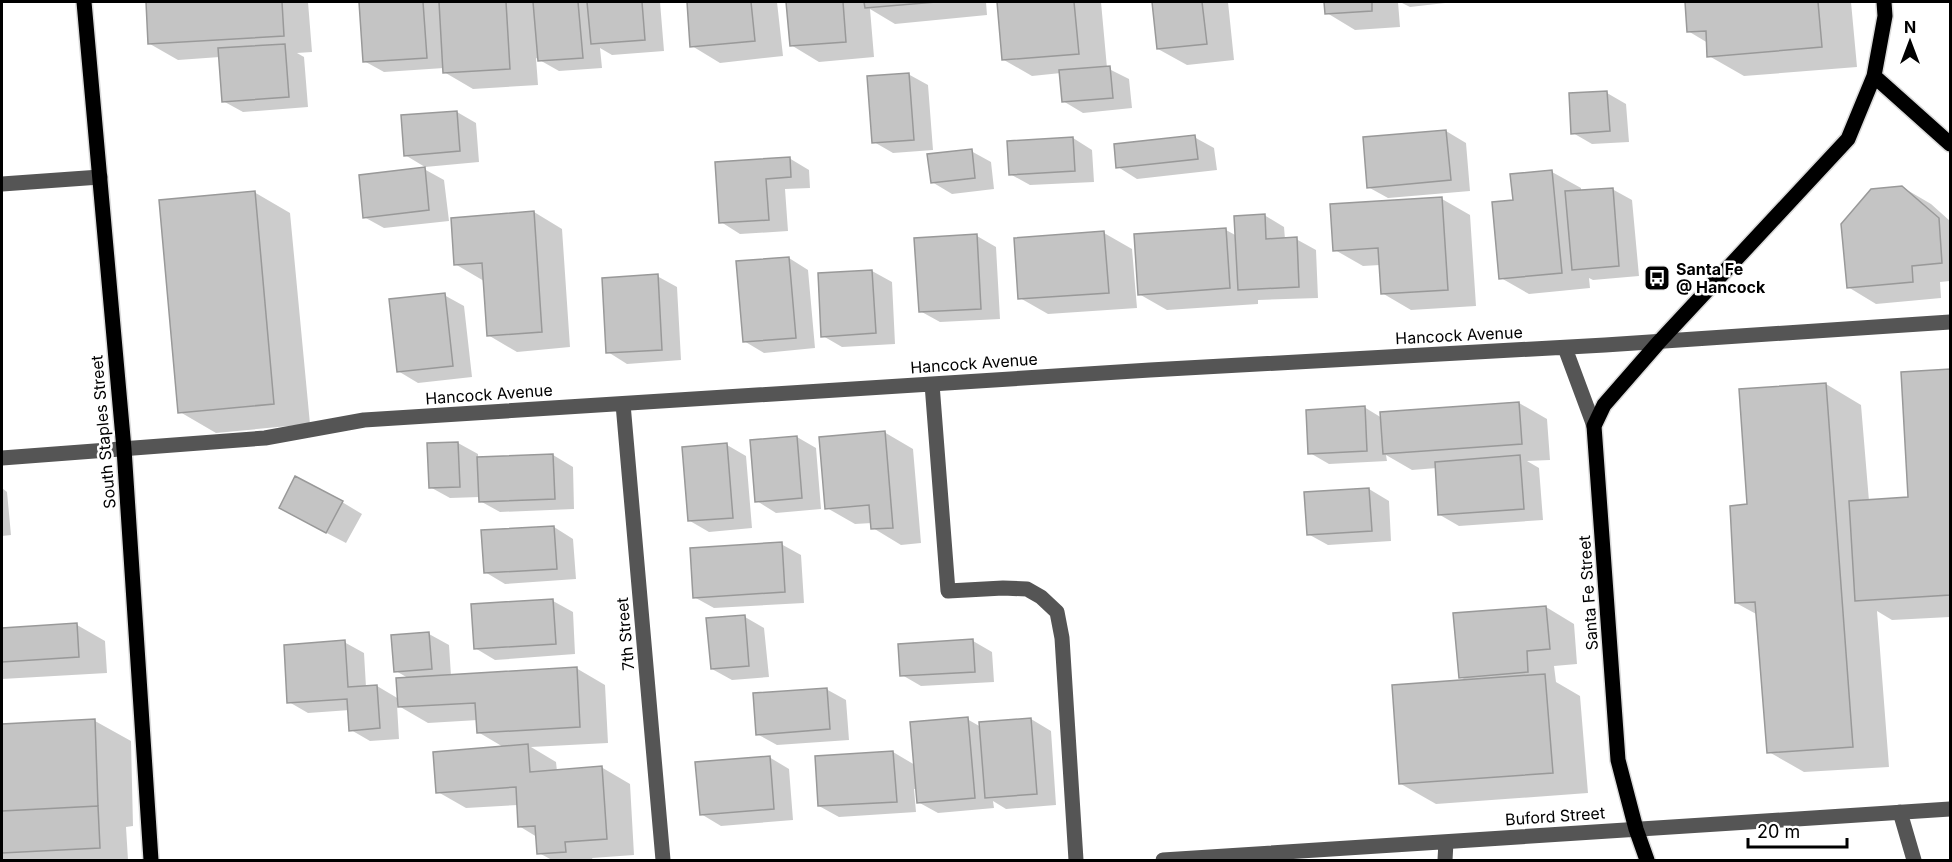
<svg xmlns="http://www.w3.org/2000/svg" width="1952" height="862" viewBox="0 0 1952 862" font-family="Inter,sans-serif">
<rect width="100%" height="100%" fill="#fff"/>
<path fill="#0003" d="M147,2h161l4,50 -15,1 7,4 4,50 -65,5 -20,-11 -3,-44 -42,3 -28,-16z
M361,2h299l4,49 -52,4 -12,-7 2,20 -43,3 -23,-13 2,27 -65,4 -29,-17v-4l-60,4 -20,-11z
M688,2h89l6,54 -63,7 -28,-17z
M787,2h199l1,13 -92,9 -25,-15 4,48 -55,5 -28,-17z
M999,2h102l6,66 22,11 3,29 -49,5 -20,-12 -2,-28 -29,3 -28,-16z
M1153,2h75l6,58 -47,5 -29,-16z
M1326,2h72l2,25 -45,3 -28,-17z
M1400,2h54l-44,5z
M1687,2h164l6,65 -113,9 -35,-20 -1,-13 -20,-12z
M908,74l20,11 5,65 -40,3 -19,-11z
M1607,93l19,11 3,38 -37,2 -19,-11z
M457,112l19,11 3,39 -54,5 -20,-12z
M1446,131l20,12 4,48 -82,7 -20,-11z
M1194,137l20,11 3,22 -80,9 -19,-12z
M1073,138l19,12 2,32 -64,3 -20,-11z
M971,151l20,11 3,27 -42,5 -20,-12z
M789,158l20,12 1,18 -25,1 3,42 -48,3 -19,-12 -4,-59z
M424,169l20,11 5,41 -65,7 -20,-11z
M1552,172l29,16v4l31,-3 20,11 7,76 -46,4 -4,-2 1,10 -61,6 -28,-16 13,-77z
M1902,187l29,17 19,17v60l-10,1 1,16 -65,6 -28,-17z
M254,192l36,21 20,211 -94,9 -36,-21z
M1442,199l28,16 6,91 -65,4 -29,-17 -2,-28 -17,1 -28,-16z
M534,212l28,17 8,118 -53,5 -29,-17 -4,-54 -29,-17z
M1264,215l20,12 1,12h11l20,11 2,48 -60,2v4l-91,6 -28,-16 87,-64 11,6z
M1104,233l28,16 5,59 -89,6 -28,-16z
M977,236l19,11 4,72 -60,3 -20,-11z
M789,258l19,12 7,78 -51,5 -20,-12z
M872,271l20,11 3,62 -53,3 -19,-11z
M657,276l20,11 4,73 -54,4 -19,-12z
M444,295l20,11 8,71 -54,6 -20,-12z
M1950,370v247l-58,3 -15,-9 12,156 -85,5 -35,-20 -11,-137 -22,-12 12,-97 78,-122 35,21 8,96 41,-3 -8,-124z
M1519,403l28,16 3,41 -23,1 12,7 4,52 -84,6 -19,-11 -3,-47 -25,2 -26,-15 1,6 -58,3 -19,-11 54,-46 18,11z
M884,432l29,17 8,94 -20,2 -28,-17 -1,-5 -17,1 -28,-16z
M797,437l19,11 5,61 -45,4 -19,-12z
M458,443l20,11v4l75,-3 20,12 1,42 -74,3 -20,-11v-4l-30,1 -20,-11z
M727,445l19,11 6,72 -43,4 -19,-11z
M2,488l5,4 4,43 -9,1z
M1369,489l20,12 2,40 -63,4 -20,-11z
M342,502l20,12 -16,29 -46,-24z
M554,527l19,12 3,40 -71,5 -20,-12z
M781,544l20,11 3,48 -90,5 -20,-11z
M553,601l20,11 2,42 -80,6 -20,-12z
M1546,607l28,17 3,40 -23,2 2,16 24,14 8,97 -152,11 -35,-20 67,-103 -8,-4z
M745,617l19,11 5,49 -37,3 -20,-11z
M77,625l28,16 2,32 -105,6v-50z
M429,634l20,11 2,31 125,-8 29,17 3,58 -77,4 25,15 1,9 44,-4 29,17 4,71 -42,3 1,2h-41l-13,-7 -2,-16 -18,-11 -1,-21 -52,3 -28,-16 67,-44 -27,-16v-12l-50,3 -31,-18 2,34 -29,2 -19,-11 -1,-20 -42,3 -19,-11 55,-60 20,11 2,34 11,-1 22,13 9,-21 -12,-7 -4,-34z
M973,641l19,11 2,30 -73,4 -19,-11z
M826,689l20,11 3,40 -72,5 -20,-11z
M967,719l14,8 50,-8 20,12 5,74 -50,4 -13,-8 1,7 -56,5 -20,-11 -1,-13h-3l2,23 -77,5 -20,-11 74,-54 22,13z
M95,721l36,20 2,85 -7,1 2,33h-126v-134z
M769,757l20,12 4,51 -72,6 -20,-12z"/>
<path fill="#c4c4c4" stroke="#999" stroke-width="1.5" d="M146,2h136l2,34 -136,8z
M359,2h64l4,56 -64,4z
M439,2h67l4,67 -67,4z
M533,2h45l5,56 -45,3z
M587,2h55l3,38 -54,4z
M687,2h64l4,39 -65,6z
M786,2h57l3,40 -56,4z
M864,2h72l-71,6z
M997,2h77l5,52 -77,6z
M1152,2h50l5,42 -50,5z
M1324,2h48v9l-47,3z
M1685,2h133l4,45 -115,10 -1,-26 -19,1z
M285,44l4,53 -67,5 -4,-54z
M1110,66l3,32 -51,4 -3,-32z
M909,73l5,67 -42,3 -5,-67z
M1607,91l3,40 -39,3 -2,-41z
M457,111l3,40 -56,5 -3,-41z
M1446,130l5,50 -84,8 -4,-51z
M1195,135l3,24 -82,9 -2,-24z
M1073,137l2,34 -66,4 -2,-34z
M972,149l3,29 -44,5 -4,-29z
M790,157l1,20 -25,2 3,41 -50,3 -4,-61z
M425,167l4,43 -66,8 -4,-43z
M1552,170l10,103 -63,6 -7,-77 21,-2 -3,-26z
M1902,186l37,32 3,45 -30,3 1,16 -66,6 -6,-64 30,-35z
M1613,188l6,78 -47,4 -7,-79z
M255,191l19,213 -96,9 -19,-213z
M1442,197l6,93 -67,4 -3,-46 -45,3 -3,-47z
M534,211l8,121 -55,4 -5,-73 -28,2 -3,-47z
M1265,214l1,25 31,-2 2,50 -61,3 -4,-74z
M1226,228l4,60 -92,7 -4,-61z
M1104,231l5,62 -91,6 -4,-61z
M977,234l4,75 -62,3 -5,-74z
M789,257l7,81 -53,4 -7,-81z
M872,270l4,63 -55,4 -3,-64z
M658,274l4,76 -56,3 -4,-75z
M445,293l8,73 -56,6 -8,-73z
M1950,369v226l-95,6 -6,-100 59,-4 -7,-125z
M1826,383l27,364 -86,6 -12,-151 -20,1 -5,-97 17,-2 -8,-115z
M1519,402l3,42 -139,10 -3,-42z
M1365,406l2,45 -59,3 -2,-44z
M885,431l8,97 -22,1 -2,-24 -44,4 -6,-72z
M797,436l5,62 -47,4 -5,-62z
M458,442l2,45 -31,1 -2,-45z
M727,443l6,75 -45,3 -6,-74z
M553,454l2,45 -76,3 -2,-45z
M1520,455l4,54 -86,6 -3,-53z
M295,476l48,25 -17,32 -47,-25z
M1369,488l3,43 -65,4 -3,-43z
M554,526l3,43 -73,4 -3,-43z
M782,542l3,50 -92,6 -3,-50z
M553,599l3,45 -82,5 -3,-45z
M1546,606l4,43 -23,2 1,21 -69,6 -6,-65z
M745,615l4,51 -38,3 -5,-51z
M77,623l2,34 -77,5v-34z
M429,632l3,37 -38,3 -3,-37z
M973,639l2,33 -75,4 -2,-32z
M345,640l3,47 29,-2 3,43 -31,3 -2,-32 -60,4 -3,-58z
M577,667l3,60 -103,6 -2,-30 -77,4 -2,-29z
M1545,674l8,99 -154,11 -7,-99z
M827,688l3,41 -74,6 -3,-42z
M968,717l7,81 -58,5 -7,-81z
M1031,718l6,76 -52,4 -6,-76z
M95,719l3,87 -96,5v-87z
M528,744l2,28 72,-6 5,73 -42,3 1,10 -29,2 -2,-28 -17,1 -2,-40 -80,6 -3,-41z
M893,751l4,51 -79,4 -3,-50z
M770,756l4,53 -74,6 -5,-53z
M98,806l2,42 -98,5v-42z"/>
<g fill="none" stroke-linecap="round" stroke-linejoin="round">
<g stroke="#dbdbdb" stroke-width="18">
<path id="major" d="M84,2l40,447 27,411
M1874,76l76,68
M1647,860l-11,-31 -18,-69 -24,-334 10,-21 55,-63 189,-203 26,-63 11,-60 -1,-14"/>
</g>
<path stroke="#555" stroke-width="15" d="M2,184l98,-7
M1565,348l29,78
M932,384l16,207 55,-3 24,1 14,8 16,15 5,26 14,222
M623,404l40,456
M2,458l263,-20 99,-18 786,-50 455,-25 345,-23
M1900,812l14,48
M1163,860l787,-51
M1445,860l1,-18"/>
<use href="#major" stroke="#000" stroke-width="15"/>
</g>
<defs>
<g id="bus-square" transform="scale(1.35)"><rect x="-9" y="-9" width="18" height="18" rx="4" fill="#000" stroke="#fff"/><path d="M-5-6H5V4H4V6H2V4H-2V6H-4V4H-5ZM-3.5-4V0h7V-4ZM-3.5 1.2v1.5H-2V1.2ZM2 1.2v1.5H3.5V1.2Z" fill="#fff"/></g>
</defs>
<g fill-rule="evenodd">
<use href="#bus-square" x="1657" y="278"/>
</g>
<g text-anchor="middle" stroke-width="5" stroke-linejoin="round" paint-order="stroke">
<g font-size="16" font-weight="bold" fill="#000" stroke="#fff" text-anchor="start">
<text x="1676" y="275">Santa Fe<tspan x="1676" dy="18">@ Hancock</tspan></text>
</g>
<g font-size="16" fill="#000" stroke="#fff">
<text transform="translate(1459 335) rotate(-3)" y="6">Hancock Avenue</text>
<text transform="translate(974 363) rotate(-4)" y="6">Hancock Avenue</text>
<text transform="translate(489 394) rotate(-4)" y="6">Hancock Avenue</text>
<text transform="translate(103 432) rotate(-95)" y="6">South Staples Street</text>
<text transform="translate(1588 593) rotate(-94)" y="6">Santa Fe Street</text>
<text transform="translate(625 634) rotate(-95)" y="6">7th Street</text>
<text transform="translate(1555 816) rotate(-4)" y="6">Buford Street</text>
</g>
</g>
<rect width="1952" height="862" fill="none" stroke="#000000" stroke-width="6"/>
<g transform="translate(1910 42)" stroke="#ffffff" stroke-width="4.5" paint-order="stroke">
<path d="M0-4.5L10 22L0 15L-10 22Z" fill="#000000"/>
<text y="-9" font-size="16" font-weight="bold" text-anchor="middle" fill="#000000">N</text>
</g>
<path d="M1748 838v9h99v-9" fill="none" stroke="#000000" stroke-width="3"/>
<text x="1757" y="838" font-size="18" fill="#000000" stroke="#ffffff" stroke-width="4.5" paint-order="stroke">20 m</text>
</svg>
